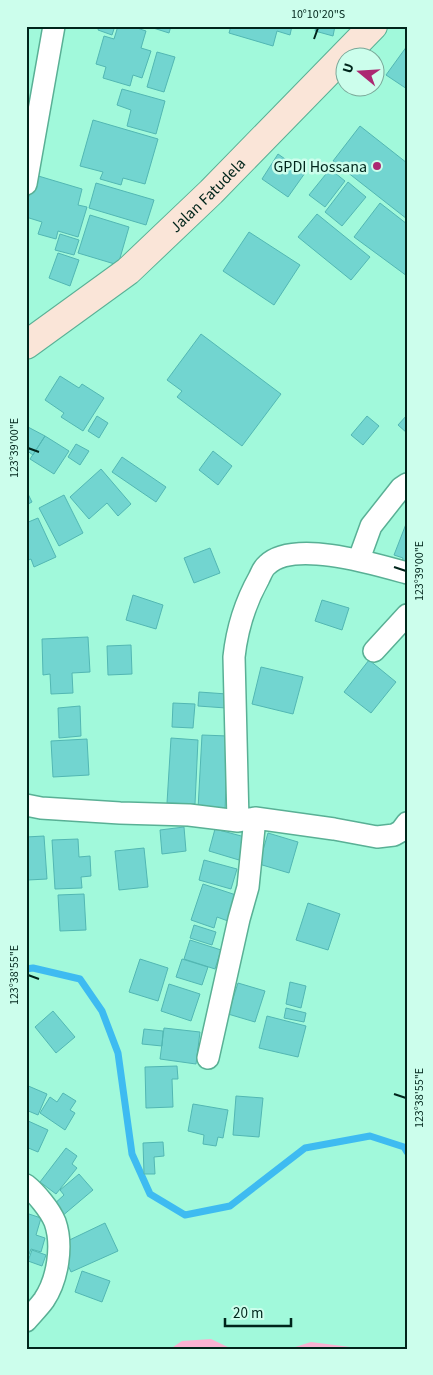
<svg xmlns="http://www.w3.org/2000/svg" width="433" height="1375" viewBox="0 0 433 1375" font-family="'Source Sans 3',sans-serif">
<rect width="100%" height="100%" fill="#a1f9db"/>
<path fill="#fab2d2" d="M211,1339l21,10h-62l12,-8z
M311,1342l39,5 3,2h-64z"/>
<g fill="none" stroke-linecap="round" stroke-linejoin="round">
<path stroke="#3ebbf1" stroke-width="7" d="M26,969l7,-1 47,11 22,32 16,42 14,101 18,40 35,21 45,-9 75,-58 65,-12 34,11 3,5"/>
</g>
<path fill="#72d5d0" stroke="#52b7b3" d="M99,26h16l-3,9 -14,-5z
M118,26h13l15,5 -5,17 10,3 -9,27 -9,-3 -3,11 -27,-8 3,-11 -10,-3 8,-28 10,3z
M147,26h24l-2,7z
M231,26h61l-2,9 -13,-4 -4,15 -44,-13z
M316,26h19l-2,10 -18,-5z
M407,46v43l-21,-14z
M157,52l18,5 -11,35 -17,-5z
M122,89l43,12 -9,33 -29,-8 4,-16 -14,-5z
M93,120l65,19 -13,45 -22,-6 -2,7 -21,-6 3,-7 -23,-6z
M360,126l47,37v56l-74,-58z
M278,154l27,19 -17,24 -26,-18z
M330,169l15,12 -20,26 -16,-12z
M35,175l47,14 -4,16 9,2 -9,30 -20,-6 -2,8 -18,-5 4,-12 -16,-5v-11z
M348,182l18,15 -24,29 -17,-14z
M96,183l58,17 -8,25 -57,-17z
M380,203l27,21v52l-53,-39z
M317,214l53,43 -19,23 -53,-43z
M90,215l39,12 -11,38 -40,-12z
M249,232l51,33 -26,40 -51,-34z
M60,234l19,6 -5,15 -19,-5z
M58,253l21,7 -9,26 -21,-8z
M201,334l80,60 -39,52 -65,-49 5,-6 -15,-11z
M60,376l19,12 3,-4 22,14 -21,33 -22,-14 3,-4 -19,-13z
M407,415v18l-9,-8z
M97,416l11,7 -9,15 -11,-7z
M367,416l12,10 -16,19 -12,-10z
M28,427l17,9 -12,19 -7,-5v-20z
M45,436l24,15 -15,23 -24,-15z
M76,444l13,7 -9,14 -12,-8z
M213,451l19,15 -14,19 -19,-15z
M122,457l44,30 -10,15 -44,-30z
M101,469l30,35 -13,12 -11,-13 -18,16 -19,-22z
M26,490l6,12 -6,3z
M64,495l19,38 -24,13 -20,-38z
M38,518l18,39 -22,10 -3,-8 -5,2v-38z
M406,524h1v42l-6,-2 2,-6 -9,-3z
M210,548l10,25 -26,10 -10,-25z
M133,595l30,10 -7,24 -30,-9z
M322,600l27,8 -7,22 -27,-9z
M88,637l2,35 -18,1 1,20 -22,1 -1,-20 -7,1 -1,-36z
M131,645l1,29 -24,1 -1,-29z
M369,660l27,22 -25,31 -27,-21z
M261,667l42,10 -10,37 -41,-10z
M199,692l28,2 -1,14 -28,-2z
M173,703l22,1 -2,24 -21,-1z
M80,706l1,30 -22,2 -1,-30z
M202,735l26,1 -3,74 -27,-1z
M171,738l27,2 -3,64 -28,-1z
M87,739l2,36 -36,2 -2,-36z
M184,827l2,24 -24,3 -2,-24z
M215,829l30,8 -6,23 -30,-9z
M268,833l30,9 -9,31 -30,-9z
M44,836l3,43 -19,1 -2,-43z
M78,839l1,18 11,-1 1,20 -10,1 1,11 -27,1 -3,-49z
M144,848l4,39 -29,3 -4,-39z
M204,860l33,9 -6,20 -32,-9z
M203,884l33,11 -8,26 -11,-4 -3,11 -23,-8z
M84,894l2,36 -26,1 -2,-36z
M308,903l32,11 -12,36 -32,-10z
M194,925l22,7 -4,13 -22,-7z
M190,940l31,10 -6,19 -31,-10z
M140,959l28,9 -10,33 -29,-9z
M182,959l26,8 -6,18 -26,-8z
M290,982l16,4 -5,22 -15,-4z
M238,983l27,8 -10,31 -27,-8z
M169,984l31,10 -9,27 -30,-10z
M286,1008l20,5 -2,9 -20,-4z
M53,1011l22,26 -19,16 -21,-26z
M267,1016l39,10 -8,31 -39,-9z
M164,1028l36,4 -4,32 -36,-5z
M144,1029l19,2 -1,15 -20,-2z
M177,1066l1,13h-6l1,28 -27,1 -1,-41z
M26,1085l21,9 -9,21 -12,-5z
M63,1093l13,8 -6,9 5,3 -10,17 -25,-17 10,-16 7,5z
M236,1096l27,2 -4,39 -26,-2z
M193,1104l35,6 -5,28 -5,-1 -2,9 -13,-2 1,-9 -16,-4z
M26,1120l22,10 -10,22 -12,-5z
M163,1142l1,14 -10,1 1,17h-11l-1,-31z
M66,1148l11,8 -5,8 5,4 -21,26 -16,-12z
M79,1174l14,16 -32,27 -9,-11 12,-11 -4,-5z
M26,1213l15,5 -5,17 9,3 -4,14 -10,-3 -3,8h-2z
M105,1223l13,28 -47,21 -12,-27z
M32,1250l14,5 -4,11 -14,-5z
M82,1271l28,10 -8,21 -27,-10z"/>
<g fill="none" stroke-linecap="round" stroke-linejoin="round">
<g stroke="#59b095" stroke-width="24">
<path id="street" d="M26,184l28,-158
M359,559l12,-33 30,-38 6,-4
M374,651l33,-36
M26,805l15,3 79,5 69,2 49,6 17,-3 79,11 43,8 17,-2 7,-4 6,-8
M238,821l-4,-164c3,-28 11,-54 25,-79 2,-4 4,-10 8,-13 26,-26 108,-1 140,8
M208,1058l31,-139 9,-32 7,-69
M26,1185c10,8 24,25 29,37 8,23 3,57 -11,78 -5,7 -12,14 -18,21"/>
</g>
<g stroke="#59b095" stroke-width="30">
<g id="secondary">
<path id="s1" d="M26,345l102,-74 83,-79 162,-166"/>
</g>
</g>
<use href="#street" stroke="#fff" stroke-width="21"/>
<use href="#secondary" stroke="#fae5d8" stroke-width="28"/>
</g>
<path fill="none" stroke="#00251b" stroke-width="2" d="M314,39l4,-11M28,448l11,4M394,567l12,4M28,975l11,4M394,1094l12,4"/>
<circle fill="#ac2872" stroke="#ccfeec" stroke-width="2" cx="377" cy="166" r="5"/>
<g text-anchor="middle" stroke-width="5" stroke-linejoin="round" paint-order="stroke">
<g font-size="16" fill="#00251b" stroke="#ccfeec" text-anchor="end">
<text x="367" y="172">GPDI Hossana</text>
</g>
<g font-size="16" fill="#00251b" stroke="#ccfeec">
<text dy="6" stroke="none"><textPath href="#s1" startOffset="236">Jalan Fatudela</textPath></text>
</g>
</g>
<rect width="433" height="1375" fill="none" stroke="#ccfeec" stroke-width="55"/>
<g transform="translate(360 72) rotate(288)"><circle r="24" fill="#ccfeec" stroke="#7aa798"/>
<path d="M0-4L9 19L0 12L-9 19Z" fill="#ac2872"/>
<text y="-8" font-size="14" font-weight="bold" text-anchor="middle" fill="#00251b">U</text>
</g>
<path d="M225 1318v8h66v-8" fill="none" stroke="#00251b" stroke-width="2.5"/>
<text x="233" y="1318" font-size="15" fill="#00251b" stroke="#ccfeec" stroke-width="4" paint-order="stroke">20 m</text>
<rect x="28" y="28" width="378" height="1320" fill="none" stroke="#00251b" stroke-width="2"/>
<g font-size="12" text-anchor="middle" fill="#00251b">
<text x="318" y="18">10°10'20"S</text>
<text transform="translate(14 448) rotate(-90)" y="4">123°39'00"E</text>
<text transform="translate(419 571) rotate(-90)" y="4">123°39'00"E</text>
<text transform="translate(14 975) rotate(-90)" y="4">123°38'55"E</text>
<text transform="translate(419 1098) rotate(-90)" y="4">123°38'55"E</text>
</g>
</svg>
